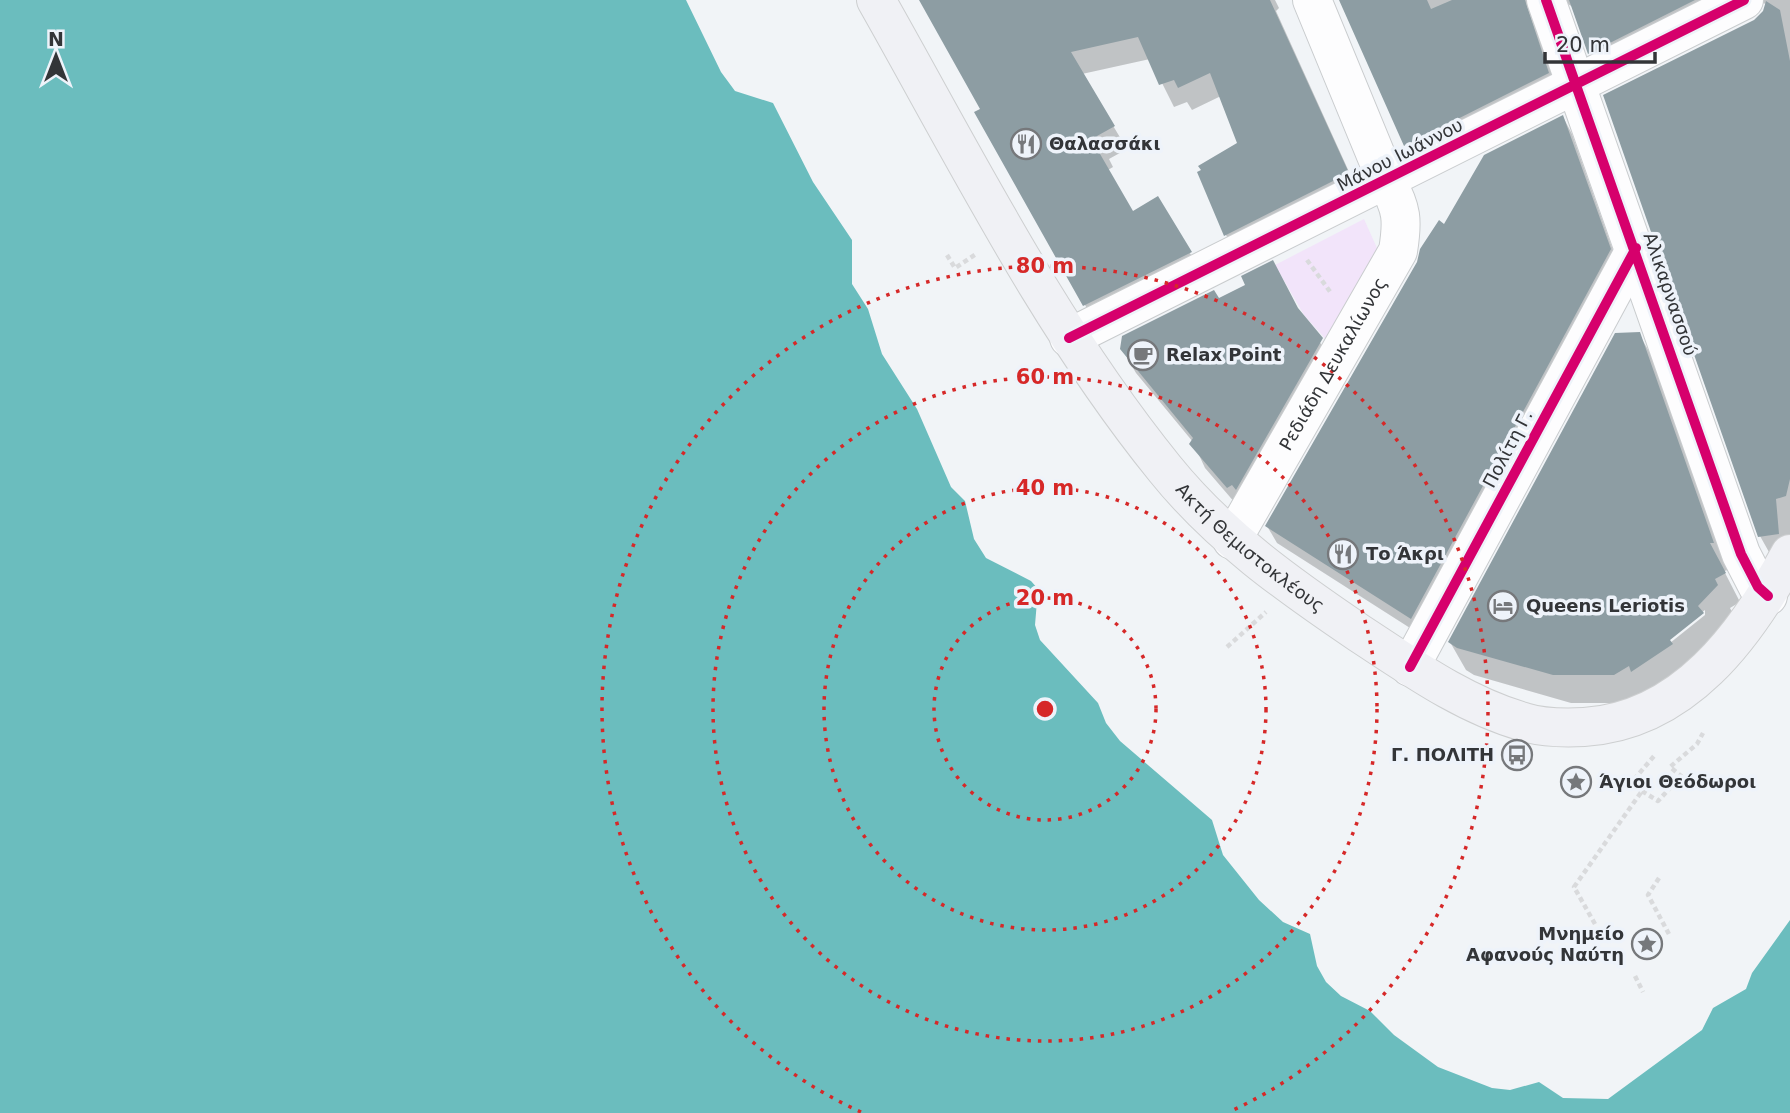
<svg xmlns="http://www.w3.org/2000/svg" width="1790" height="1113" viewBox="0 0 1790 1113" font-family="'DejaVu Sans',sans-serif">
<rect width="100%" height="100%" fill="#f1f4f7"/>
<path fill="#f2e4fa" d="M1364,219l17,38 -51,87 -26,-29 -29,-50z"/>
<path fill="#6bbdbe" d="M0,0h686l35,72 14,19 38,12 40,79 39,58v44l16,25 14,45 35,55 34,78 14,14 9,38 12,19 45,23 7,8 -3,36 5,15 58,63 8,20 14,18 92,79 11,35 36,45 24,22 27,12 7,32 9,16 15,14 29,15 24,24 44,32 54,21 18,2 29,-8 24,16 45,1 94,-69 11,-22 33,-19 6,-16 38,-53v193h-1790z"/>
<path fill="#0003" fill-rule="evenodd" d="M923,0h352l4,8 -3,3 84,185 -122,61 -12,-22 14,-91 -19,-48 -29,14 -5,-8 -13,5 -24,-48 -68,15 45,75 -18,10 4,8 -5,3 25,43 24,-15 46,77 -105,53 -121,-215 6,-3z
M1341,0h449v559l-16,2 -14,-25 -5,-515 8,-7 4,-10 -6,-1 -157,74 -14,-24 -17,-46 -7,-4 -4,96 -143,71 -14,-25z
M1563,117l9,17 47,133 -198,368 -144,-92 -10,-17 178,-300z
M1218,300l82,14 35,50 -93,147 -37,-43 -12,-26 -57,-69 -14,-24z
M1639,334l16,28 73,208 -4,1 16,31 -10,6 3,6 -15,28 -87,61h-60l-97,-28 -8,-5 -16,-28zM1705,610v5l-40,32 -2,-3z"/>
<path fill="#8d9da3" d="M919,0h351l79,173 -125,63 -27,-64 4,-2 -3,-4 39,-23 -27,-70 -32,15 -4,-8 -15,5 -21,-48 -67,15 44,74 -18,10 5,8 -6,3 37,64 25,-15 34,56 -109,54 -109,-194 6,-3z
M1339,0h88l4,9 21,-9h73l24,73 -145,73z
M1569,0h126l-107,54z
M1766,1l14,9 10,51v418l-4,17 -10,3 3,35 -21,3 -155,-442 151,-75 9,-9z
M1563,115l48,134 -200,370 -146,-93 152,-264 3,-13 19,-29 5,4 40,-69z
M1273,260l25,48 25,30 -87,152 -4,-5 -5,3 -38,-44 4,-6 -73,-89 2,-13 92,-46 5,8 26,-13 -4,-9z
M1640,332l74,211h-4l16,30 -11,6 3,6 -20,21 6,7 -34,27 3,4 -42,28 -2,-6 -15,9h-61l-96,-27 -9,-6 167,-309z"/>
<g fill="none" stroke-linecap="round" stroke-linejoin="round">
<g stroke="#c9ccce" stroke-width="40">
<g id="minor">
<path d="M1546,0l195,554 17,33 10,9"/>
<path d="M1069,338l675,-338"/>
<path id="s1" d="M1232,540l166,-289c5,-31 4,-42 -11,-69l-75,-182"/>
<path d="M1410,667l226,-419"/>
</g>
</g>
<g stroke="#cdcfd0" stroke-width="40">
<g id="major">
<path id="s2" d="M876,0c90,159 173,326 289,469 54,67 123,116 194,164 52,34 105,72 165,89 19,6 40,6 60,5 100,-6 162,-92 206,-173"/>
</g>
</g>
<path stroke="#d9dadc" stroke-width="4.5" stroke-dasharray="5 3.5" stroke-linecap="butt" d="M947,255l8,13 21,-14
M1307,260l24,33
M1227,647l39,-35
M1642,791l16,10 23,-25 -11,-9 27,-23 6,-11
M1659,878l-11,17 22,41
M1595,924l-21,-37 68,-96 -11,-8 23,-27
M1635,976l8,16"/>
<use href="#minor" stroke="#fdfdfe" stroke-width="38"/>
<use href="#major" stroke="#f0f1f5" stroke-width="38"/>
<g stroke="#eef3fa" stroke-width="15">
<path id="cycleway" d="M1546,0l195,554 17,33 10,9
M1069,338l675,-338
M1410,667l226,-419"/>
</g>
<use href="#cycleway" stroke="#d6006c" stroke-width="10"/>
</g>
<g fill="none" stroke="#d62828" stroke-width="3.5" stroke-dasharray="3.5 7">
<circle cx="1045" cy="709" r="111"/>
<circle cx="1045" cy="709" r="221"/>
<circle cx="1045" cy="709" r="332"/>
<path d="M861 1112A443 443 0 1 1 1229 1112"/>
</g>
<defs>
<g id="restaurant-ring" transform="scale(1.575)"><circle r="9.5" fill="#eef3fa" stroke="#76787b" stroke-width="1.5"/><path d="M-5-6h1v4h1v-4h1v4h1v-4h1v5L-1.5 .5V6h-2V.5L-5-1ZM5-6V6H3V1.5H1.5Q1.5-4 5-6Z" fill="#76787b"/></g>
<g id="cafe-ring" transform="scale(1.575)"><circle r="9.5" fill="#eef3fa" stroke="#76787b" stroke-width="1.5"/><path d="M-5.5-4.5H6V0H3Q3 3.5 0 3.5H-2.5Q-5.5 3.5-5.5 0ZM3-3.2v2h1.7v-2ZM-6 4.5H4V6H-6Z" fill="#76787b"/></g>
<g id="hotel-ring" transform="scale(1.575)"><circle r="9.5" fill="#eef3fa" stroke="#76787b" stroke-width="1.5"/><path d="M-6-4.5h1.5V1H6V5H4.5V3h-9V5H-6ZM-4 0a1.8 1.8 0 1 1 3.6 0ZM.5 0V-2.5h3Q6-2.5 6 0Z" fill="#76787b"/></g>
<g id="bus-ring" transform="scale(1.575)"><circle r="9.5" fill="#eef3fa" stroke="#76787b" stroke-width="1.5"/><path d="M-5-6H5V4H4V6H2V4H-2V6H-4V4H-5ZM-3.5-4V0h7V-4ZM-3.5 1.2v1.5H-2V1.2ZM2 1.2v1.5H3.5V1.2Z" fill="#76787b"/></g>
<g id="sight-ring" transform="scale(1.575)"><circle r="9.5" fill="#eef3fa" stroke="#76787b" stroke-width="1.5"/><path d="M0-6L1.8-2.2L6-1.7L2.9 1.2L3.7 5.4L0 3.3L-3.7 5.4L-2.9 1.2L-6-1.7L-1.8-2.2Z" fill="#76787b"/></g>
</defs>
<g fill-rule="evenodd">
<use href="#restaurant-ring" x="1026" y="144"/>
<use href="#cafe-ring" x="1143" y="355"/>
<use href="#restaurant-ring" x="1343" y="554"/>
<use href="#hotel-ring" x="1503" y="606"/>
<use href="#bus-ring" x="1517" y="755"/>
<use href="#sight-ring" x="1576" y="782"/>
<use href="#sight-ring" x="1647" y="944"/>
</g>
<g text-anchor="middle" stroke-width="7" stroke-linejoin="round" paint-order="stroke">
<g font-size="18" font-weight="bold" fill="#333538" stroke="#eef3fa" text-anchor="start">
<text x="1049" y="150">Θαλασσάκι</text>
<text x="1166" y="361">Relax Point</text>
<text x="1366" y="560">Το Άκρι</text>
<text x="1526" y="612">Queens Leriotis</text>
<text x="1494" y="761" text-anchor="end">Γ. ΠΟΛΙΤΗ</text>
<text x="1599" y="788">Άγιοι Θεόδωροι</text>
<text x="1624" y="940" text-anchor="end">Μνημείο<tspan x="1624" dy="21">Αφανούς Ναύτη</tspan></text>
</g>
<g font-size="18" fill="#333538" stroke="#eef3fa">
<text transform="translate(1400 155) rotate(-27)" y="6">Μάνου Ιωάννου</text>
<text transform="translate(1670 294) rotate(71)" y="6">Αλικαρνασσού</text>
<text dy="6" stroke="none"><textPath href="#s1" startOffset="203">Ρεδιάδη Δευκαλίωνος</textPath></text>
<text transform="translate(1508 449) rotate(-62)" y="6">Πολίτη Γ.</text>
<text dy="6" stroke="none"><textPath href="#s2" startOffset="668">Ακτή Θεμιστοκλέους</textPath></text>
</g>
</g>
<circle cx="1045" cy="709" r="10" fill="#d62828" stroke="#eef3fa" stroke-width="3.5"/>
<g font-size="21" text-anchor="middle" font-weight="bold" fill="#d62828" stroke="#eef3fa" stroke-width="7" stroke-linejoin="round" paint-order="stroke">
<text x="1045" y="273">80 m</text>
<text x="1045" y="384">60 m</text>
<text x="1045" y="495">40 m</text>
<text x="1045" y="605">20 m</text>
</g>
<g transform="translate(56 56)" stroke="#eef3fa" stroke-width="5" paint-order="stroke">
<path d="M0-5L12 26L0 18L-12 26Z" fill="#333538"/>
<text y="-10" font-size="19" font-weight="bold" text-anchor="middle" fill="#333538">N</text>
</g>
<path d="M1545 52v10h110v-10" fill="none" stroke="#333538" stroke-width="3.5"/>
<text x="1556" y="52" font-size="21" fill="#333538" stroke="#eef3fa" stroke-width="5" paint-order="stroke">20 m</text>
</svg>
